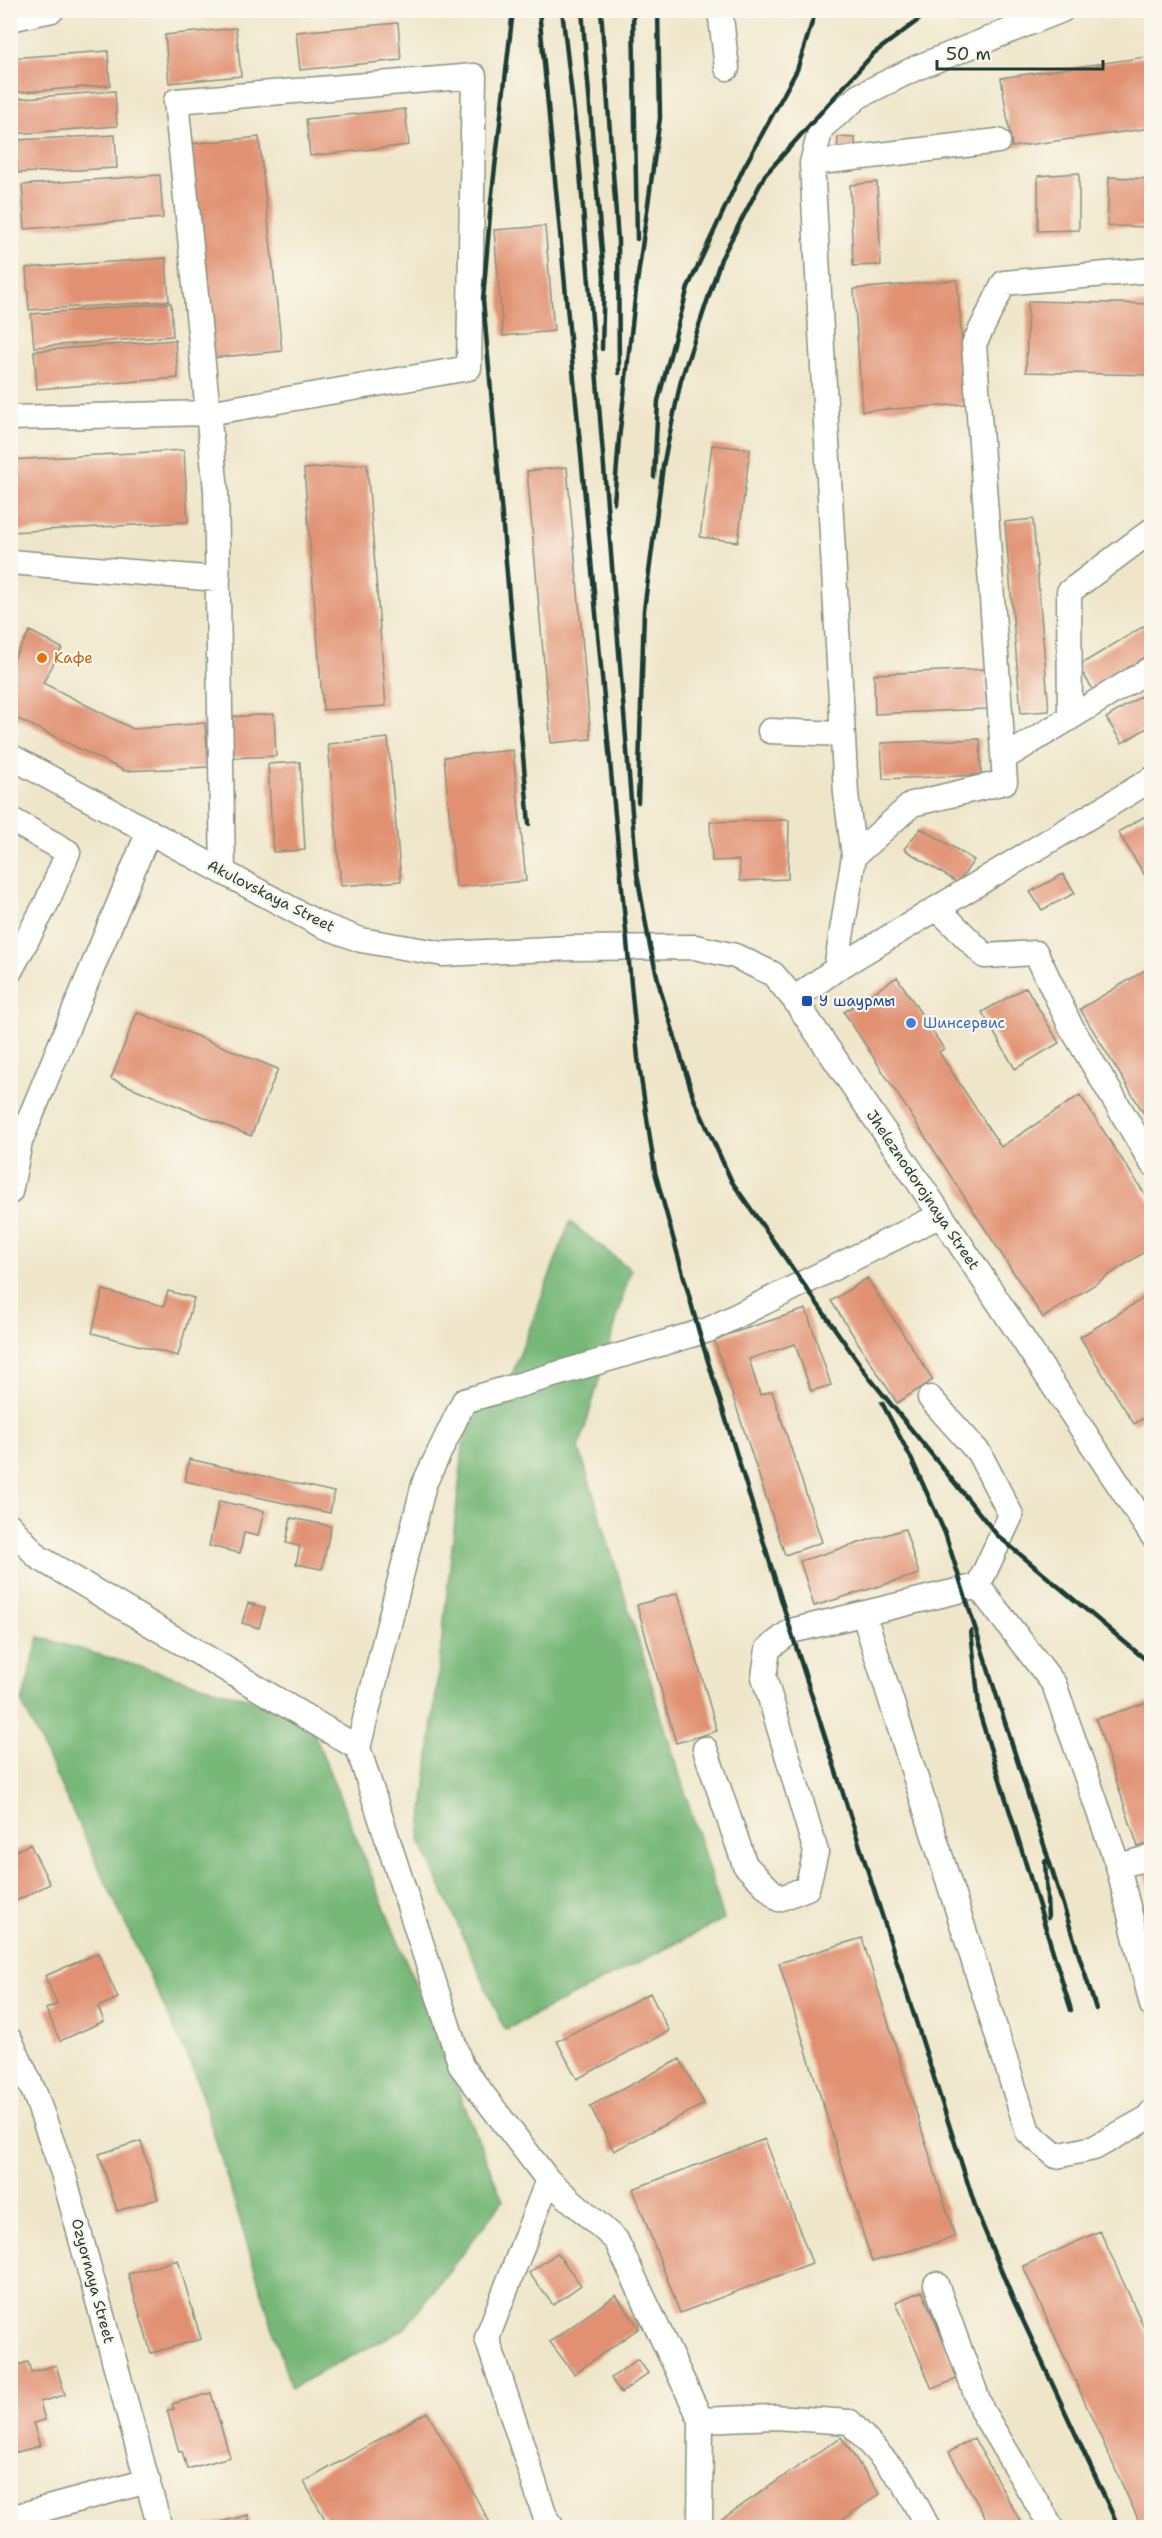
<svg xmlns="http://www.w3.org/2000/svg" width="1162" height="2538" viewBox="0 0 1162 2538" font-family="'Shantell Sans',sans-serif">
<rect width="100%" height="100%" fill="#fbf7ec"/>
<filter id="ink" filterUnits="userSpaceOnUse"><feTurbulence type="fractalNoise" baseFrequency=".0167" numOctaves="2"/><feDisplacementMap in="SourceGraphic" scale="12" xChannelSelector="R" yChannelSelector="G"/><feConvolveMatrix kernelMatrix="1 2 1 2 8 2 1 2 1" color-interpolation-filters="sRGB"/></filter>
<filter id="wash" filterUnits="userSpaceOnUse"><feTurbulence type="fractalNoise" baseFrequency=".008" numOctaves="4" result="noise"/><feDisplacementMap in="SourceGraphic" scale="24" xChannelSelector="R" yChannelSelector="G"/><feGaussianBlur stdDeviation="1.35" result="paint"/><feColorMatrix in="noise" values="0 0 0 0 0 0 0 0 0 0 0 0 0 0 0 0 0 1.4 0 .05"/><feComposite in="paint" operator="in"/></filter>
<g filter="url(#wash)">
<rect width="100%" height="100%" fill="#efe6ca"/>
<path fill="#77b778" stroke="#4b7a56" stroke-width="1.5" d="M570,1222l61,48 -52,178 145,471 -219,111 -85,-190 46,-420 41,-32z
M39,1637l268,79 196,485 -99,128 -113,59 -96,-315 -173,-370z"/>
<g id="blocks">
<path fill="#e19172" d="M398,23l3,37 -101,10 -4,-38z
M236,28l5,48 -72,7 -4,-48z
M108,51l2,34 -99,8 -1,-35z
M1152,56v72l-140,19 -11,-69z
M115,91l2,35 -103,8 -3,-35z
M405,109l4,36 -99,11 -4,-37z
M115,135l2,33 -99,5 -2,-33z
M259,137l23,214 -71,7 -22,-214z
M838,137l17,1 1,17h-19z
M1079,173v57l-41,1v-55z
M160,175l3,43 -138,11 -3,-44z
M1109,177l43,2v48l-45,-1z
M877,182l4,83 -28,1 -3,-81z
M545,226l9,105 -51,5 -9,-106z
M166,258l3,43 -140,9 -3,-42z
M957,280l10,124 -105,7 -8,-122z
M1028,301l124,3v71l-126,-3z
M171,303l2,33 -139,11 -3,-33z
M175,340l3,38 -141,11 -3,-38z
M712,445l38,4 -12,93 -38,-5z
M184,450l4,72 -178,10v-72z
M367,464l19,242 -63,4 -19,-241z
M567,467l24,272 -40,4 -24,-272z
M1033,519l16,192 -28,2 -16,-191z
M1152,621v35l-58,35 -16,-25z
M30,631l32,17 -19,35 90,46 72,-6 4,44 -84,4 -115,-56v-50z
M985,669l2,40 -112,5 -1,-40z
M1152,689v36l-30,18 -16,-25z
M274,714l2,42 -46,2 -2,-41z
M388,738l13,143 -60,5 -13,-142z
M980,739l1,36 -98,4 -2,-36z
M513,750l13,131 -70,6 -12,-130z
M300,762l5,88 -32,2 -5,-88z
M1152,812v75l-34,-55z
M789,820l-1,59 -48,2 -1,-21 -27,1 -2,-39z
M921,828l53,32 -16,23 -54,-34z
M1063,874l12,19 -33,17 -12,-18z
M1152,966v148l-6,3 -66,-108z
M897,977l47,72 -5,3 62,95 79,-52 72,110v42l-109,71 -199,-306z
M1026,987l33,56 -44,26 -33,-57z
M137,1012l141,57 -27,67 -140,-57z
M867,1278l66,102 -36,23 -66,-102z
M103,1290l61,16 4,-15 26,7 -16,58 -86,-23z
M1152,1293v120l-18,11 -54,-87z
M806,1309l25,76 -20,6 -16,-47 -46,15 11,36 12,-4 50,151 -37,13 -71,-216z
M189,1459l145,33 -4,21 -145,-32z
M219,1501l45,10 -6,25 -14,-3 -4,20 -31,-7z
M291,1518l40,8 -9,43 -26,-5 4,-18 -14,-3z
M905,1529l14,45 -105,32 -14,-45z
M678,1593l39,138 -41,12 -39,-138z
M248,1603l17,5 -6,20 -17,-5z
M1152,1701v142l-14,4 -42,-128z
M30,1844l20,40 -40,20v-50z
M1152,1872v19h-1l-6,-17z
M862,1938l93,299 -83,25 -93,-299z
M98,1953l20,45 -20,9 6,14 -44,20 -14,-32 11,-5 -12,-28z
M650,1993l19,38 -92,48 -20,-38z
M680,2059l24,45 -90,47 -24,-45z
M765,2139l47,124 -132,50 -47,-124z
M141,2141l17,58 -41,12 -18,-57z
M1100,2231l52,114v183h-10l-119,-262z
M557,2253l24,32 -28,20 -24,-32z
M178,2260l23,79 -50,14 -23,-79z
M922,2291l37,87 -27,11 -36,-87z
M616,2295l23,33 -65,46 -24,-32z
M638,2359l10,14 -27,20 -10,-15z
M28,2362l3,10 25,-7 9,30 -25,7 5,18 -12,3 7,23 -30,8v-87z
M211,2393l19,64 -43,12 -5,-18 -3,1 -12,-42 7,-1 -2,-5z
M427,2412l66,116h-163l-26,-46z
M841,2437l39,57 -50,34h-121z
M974,2438l50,90h-33l-42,-76z
M248,2515l3,13h-50v-1z"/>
</g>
</g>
<g filter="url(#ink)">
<use href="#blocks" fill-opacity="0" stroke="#87927f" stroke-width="1.5"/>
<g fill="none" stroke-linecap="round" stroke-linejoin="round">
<g stroke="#87927f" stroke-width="27">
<path id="minor" d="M720,10l7,58
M10,19l42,-9
M812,163l186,-22
M10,418l198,-5 261,-45 5,-292 -298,25 40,389 7,382
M10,562l208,17
M1070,718l-1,-126 83,-62
M770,731l72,3
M10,756l309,168 42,16 82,14 128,-6 124,-1 40,9 38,18 21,25 147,216 211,320
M1004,758l148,-90
M10,819l58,33 -21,50 -37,69
M854,856l58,-52 93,-22 -31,-438 30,-61 148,-13
M938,909l47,47 51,-3 34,72 82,138
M836,969l18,-113 -8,-62 -34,-631 9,-35 38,-32 57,-28 146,-58
M794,999l42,-30 316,-190
M10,1192l10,-50 129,-311
M930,1398l49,55 32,62 -33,71
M10,1526l28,31 320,191 66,-264 40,-83 244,-71 233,-115
M864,1615l164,517 28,24 38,-8 52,-29 6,-7
M358,1748l103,318 87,114 68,60 85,180 -1,108
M705,1749l40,116 34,34 28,-11 9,-36 -52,-175 4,-28 23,-18 187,-45 76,98 64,182 34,-9
M1118,1866l34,139
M10,2040l25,54 28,79 97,355
M548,2180l-61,158 58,178 8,12
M936,2284l46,127 70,117
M701,2420l73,-3 76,5 54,60 24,46
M10,2518l138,-37"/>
</g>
<use href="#minor" stroke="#fff" stroke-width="24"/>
<path stroke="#1f3d34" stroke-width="4.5" d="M513,10l-22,192 -8,98 46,524
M539,10l99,1048 17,114 44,160 92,299 186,581 36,87 106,229
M562,10l16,137 59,727 13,73 11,45 33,107 38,83 136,194 129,159 155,130
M582,10l22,267 -2,72
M601,10l17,231 1,132
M633,10l4,229
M654,477l4,-76 30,-114 55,-118 54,-99 19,-60
M614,503l5,-64 17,-149 24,-172 -2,-108
M638,802l6,-192 19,-144 18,-86 40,-121 44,-84 109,-122 58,-43
M882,1403l29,55 34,75 151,476
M971,1631l9,84 91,295
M1045,1861l3,57"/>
</g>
</g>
<circle fill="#e8710a" stroke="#fbf7ec" stroke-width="2" cx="42" cy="658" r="6"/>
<rect fill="#1a4fb4" stroke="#fbf7ec" stroke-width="2" x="801" y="995" width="12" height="12" rx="3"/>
<circle fill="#3f7fe0" stroke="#fbf7ec" stroke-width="2" cx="911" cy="1023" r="6"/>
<g text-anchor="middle" stroke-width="4.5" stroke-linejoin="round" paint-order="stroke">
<g font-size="15" fill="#c56008" stroke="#fbf7ec" text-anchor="start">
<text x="54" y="663">Кафе</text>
</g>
<g font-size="15" fill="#1f3d34" stroke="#fbf7ec">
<text transform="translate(271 896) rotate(27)" y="5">Akulovskaya Street</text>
<text transform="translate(923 1190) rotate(56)" y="5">Jheleznodorojnaya Street</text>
<text transform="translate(93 2281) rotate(75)" y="5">Ozyornaya Street</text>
</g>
<g font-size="15" fill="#164399" stroke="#fbf7ec" text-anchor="start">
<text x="819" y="1006">У шаурмы</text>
</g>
<g font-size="15" fill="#366cbe" stroke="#fbf7ec" text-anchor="start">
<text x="923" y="1028">Шинсервис</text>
</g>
</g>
<rect width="1162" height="2538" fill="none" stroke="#fbf7ec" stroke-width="36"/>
<path d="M937 60v9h166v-9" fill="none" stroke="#1f3d34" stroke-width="3"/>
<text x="946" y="60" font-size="18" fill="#1f3d34" stroke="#fbf7ec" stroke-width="4.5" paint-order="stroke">50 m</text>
</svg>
